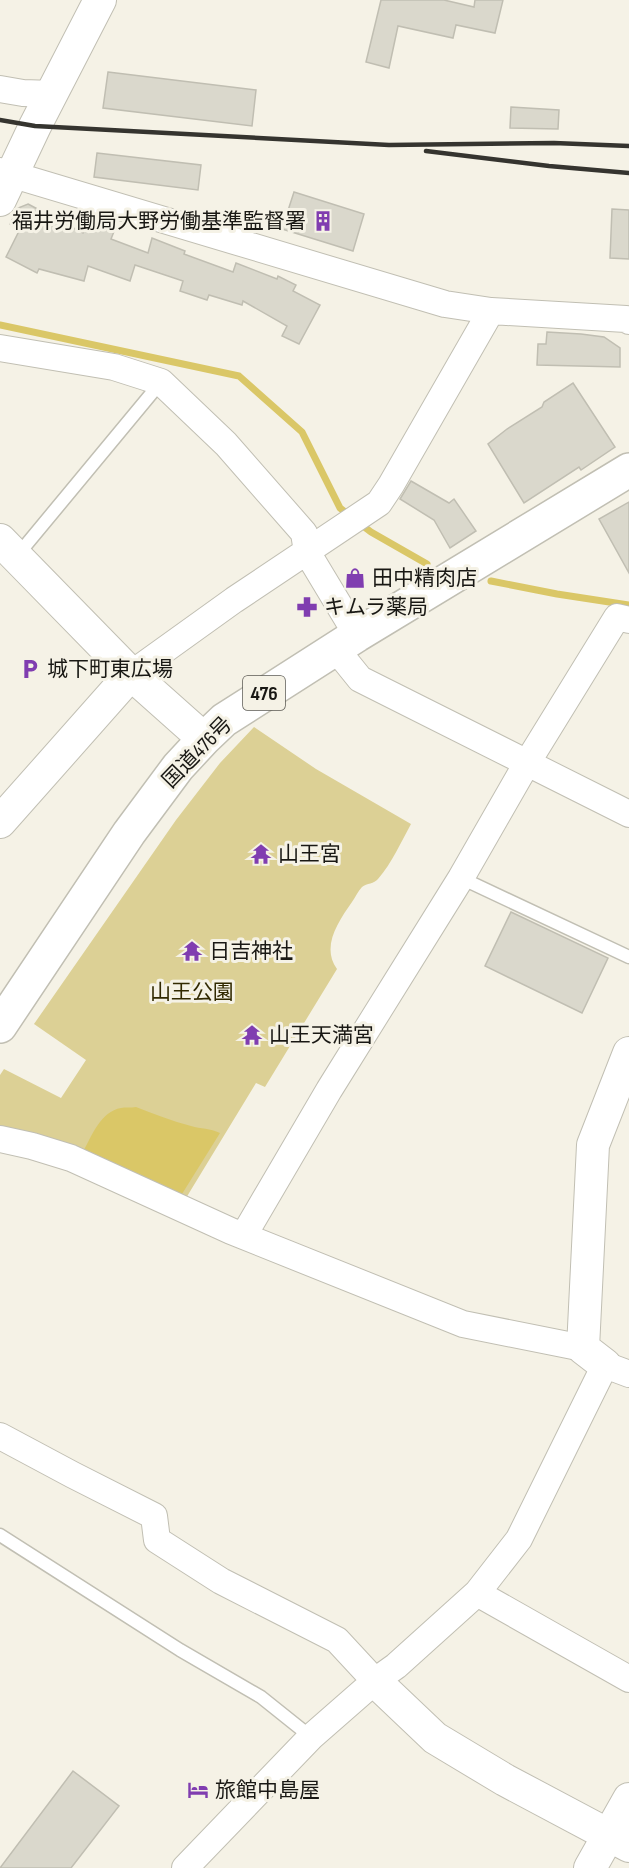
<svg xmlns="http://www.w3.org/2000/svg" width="629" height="1868" viewBox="0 0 629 1868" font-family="'Sofia Sans Condensed','Noto Sans JP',sans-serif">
<rect width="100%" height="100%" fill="#f5f2e6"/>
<path fill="#dcd095" d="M254,727l62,42 95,55c-10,18 -19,39 -33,55 -4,5 -11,4 -16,8 -4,4 -7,11 -10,15 -14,20 -31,45 -15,67l-72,118 -9,-4 -73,120 -183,-71v-57l4,-6 57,29 25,-38 -52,-36 142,-204 44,-57z"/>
<path fill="#dac767" d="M136,1107c18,7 36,14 55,19 10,3 19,2 29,7l-38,61 -4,3 -95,-45c8,-15 18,-41 38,-44 4,-1 10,0 15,-1z"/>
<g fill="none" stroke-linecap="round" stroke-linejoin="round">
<path stroke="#dac767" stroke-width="7" d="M0,325l239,51 63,56 38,76 10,8
M359,523l12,9 56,32
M491,581l66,13 72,11"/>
</g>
<path fill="#dad8cc" stroke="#c0beb2" stroke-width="1.5" d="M381,0h63l30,7 1,-7h28l-8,33 -39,-8 -3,13 -55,-12 -9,42 -23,-6z
M108,72l148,18 -4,36 -149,-18z
M511,107l48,3 -1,19 -48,-1z
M97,153l104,12 -3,25 -104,-13z
M294,192l70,22 -11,37 -71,-22z
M28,204l55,29 6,-14 26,10 -4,10 37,14 4,-15 33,13 -1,3 49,18 3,-9 41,16 1,-3 18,9 -3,6 27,14 -21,39 -17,-8 5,-10 -44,-25 -1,4 -33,-10 -2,5 -27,-9 3,-10 -48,-16 -5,16 -42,-15 -4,15 -45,-12 -2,4 -31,-16 14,-28 -10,-5 8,-16z
M612,209l17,1v49l-19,-1z
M547,332l34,2 23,3 16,11v19l-83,-2 1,-21h8z
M573,383l42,64 -34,23 -2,-3 -55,36 -36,-59 19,-15 35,-22 2,-5z
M411,481l38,22 5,-4 22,32 -26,17 -16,-28 -34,-21z
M629,502v71l-30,-54z
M511,912l97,46 -26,55 -97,-47z
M73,1771l46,35 -48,62h-71z"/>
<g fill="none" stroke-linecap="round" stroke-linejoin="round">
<g stroke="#c1bfb3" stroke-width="15">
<path id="service" d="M16,557l145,-175
M461,878l168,79
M0,1535l180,115 81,47 50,40"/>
</g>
<g stroke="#c1bfb3" stroke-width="28">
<path id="minor" d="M0,89l23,4 30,1
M0,171l445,133 46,7 135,8 3,2
M0,348l114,19 47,15 65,62 78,89 3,19 50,83
M335,648l25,31 269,135
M131,674l103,-74 145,-97 12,-18 100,-174
M0,1139l32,7 39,12 160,73 232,93 120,24
M244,1235l85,-145 132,-212 66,-115 90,-146 12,3
M0,1436l73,39 81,41 3,24 64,41 116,59 38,41
M477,1593l152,86
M185,1868l126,-131 64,-56 21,-15 81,-73 42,-54 86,-174 24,9"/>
</g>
<g stroke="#c1bfb3" stroke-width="34">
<path id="tertiary" d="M0,200l35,-74 65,-126
M0,540l131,134 73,65
M0,822l131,-148
M605,1365l-22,-17 10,-203 36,-92
M375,1681l60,57 70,42 124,66
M590,1868l39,-69"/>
</g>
<g stroke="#c1bfb3" stroke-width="36">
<path id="trunk" d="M0,1026l129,-193 49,-66 26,-28 20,-19 133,-85 272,-165"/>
</g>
<use href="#service" stroke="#fff" stroke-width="12"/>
<use href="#minor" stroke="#fff" stroke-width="26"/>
<use href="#tertiary" stroke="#fff" stroke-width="32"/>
<use href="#trunk" stroke="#fff" stroke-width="33"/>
<path stroke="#35342f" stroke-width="4.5" d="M0,120l35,6 354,19 165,-2 75,3
M426,151l123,15 80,7"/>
</g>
<defs>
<g id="building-bare" transform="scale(1.62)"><path d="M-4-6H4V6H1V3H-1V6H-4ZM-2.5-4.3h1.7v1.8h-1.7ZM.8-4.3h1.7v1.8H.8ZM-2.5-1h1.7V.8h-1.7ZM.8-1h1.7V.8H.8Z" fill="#803db0" stroke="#f5f2e6" stroke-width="2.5" paint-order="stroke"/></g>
<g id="shop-bare" transform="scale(1.62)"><path d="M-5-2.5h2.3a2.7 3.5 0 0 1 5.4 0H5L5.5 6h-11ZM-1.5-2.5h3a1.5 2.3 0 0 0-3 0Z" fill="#803db0" stroke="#f5f2e6" stroke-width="2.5" paint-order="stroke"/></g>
<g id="pharmacy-bare" transform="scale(1.62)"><path d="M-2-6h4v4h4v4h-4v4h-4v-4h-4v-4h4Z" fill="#803db0" stroke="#f5f2e6" stroke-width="2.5" paint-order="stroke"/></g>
<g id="parking-bare" transform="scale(1.62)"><path d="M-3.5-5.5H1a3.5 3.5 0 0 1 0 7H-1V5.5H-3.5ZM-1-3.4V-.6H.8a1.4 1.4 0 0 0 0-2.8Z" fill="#803db0" stroke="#f5f2e6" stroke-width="2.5" paint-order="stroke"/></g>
<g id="temple-bare" transform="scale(1.62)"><path d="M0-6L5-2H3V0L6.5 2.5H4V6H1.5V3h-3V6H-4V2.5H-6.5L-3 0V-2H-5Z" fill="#803db0" stroke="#f5f2e6" stroke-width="2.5" paint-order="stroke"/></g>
<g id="hotel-bare" transform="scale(1.62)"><path d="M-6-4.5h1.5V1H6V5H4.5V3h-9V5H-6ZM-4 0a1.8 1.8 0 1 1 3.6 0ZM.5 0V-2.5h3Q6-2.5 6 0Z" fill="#803db0" stroke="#f5f2e6" stroke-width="2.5" paint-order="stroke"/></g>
</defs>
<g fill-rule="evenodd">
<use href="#building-bare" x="323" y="221"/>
<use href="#shop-bare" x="355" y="578"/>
<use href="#pharmacy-bare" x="307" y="607"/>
<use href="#parking-bare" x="30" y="669"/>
<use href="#temple-bare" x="261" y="854"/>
<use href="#temple-bare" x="192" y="951"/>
<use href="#temple-bare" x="252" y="1035"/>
<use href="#hotel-bare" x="198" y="1790"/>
</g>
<g text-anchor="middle" stroke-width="6" stroke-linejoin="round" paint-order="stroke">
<rect fill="#f5f2e6" stroke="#5b5953" stroke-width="1.5" x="243" y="676" width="42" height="34" rx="4.5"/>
<g font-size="20" font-weight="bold" fill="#191814">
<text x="264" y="700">476</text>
</g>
<g font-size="21" fill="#191814" stroke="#f5f2e6" text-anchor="start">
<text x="306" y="228" text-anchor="end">福井労働局大野労働基準監督署</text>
<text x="372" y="585">田中精肉店</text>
<text x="324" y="614">キムラ薬局</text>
<text x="47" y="676">城下町東広場</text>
<text x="278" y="861">山王宮</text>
<text x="209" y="958">日吉神社</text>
<text x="269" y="1042">山王天満宮</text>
<text x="215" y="1797">旅館中島屋</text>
</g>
<g font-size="21" fill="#191814" stroke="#f5f2e6">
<text transform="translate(197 752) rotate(-46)" y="7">国道476号</text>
</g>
<g font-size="21" fill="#312900" stroke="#f5f2e6">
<text x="192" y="999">山王公園</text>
</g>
</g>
</svg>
